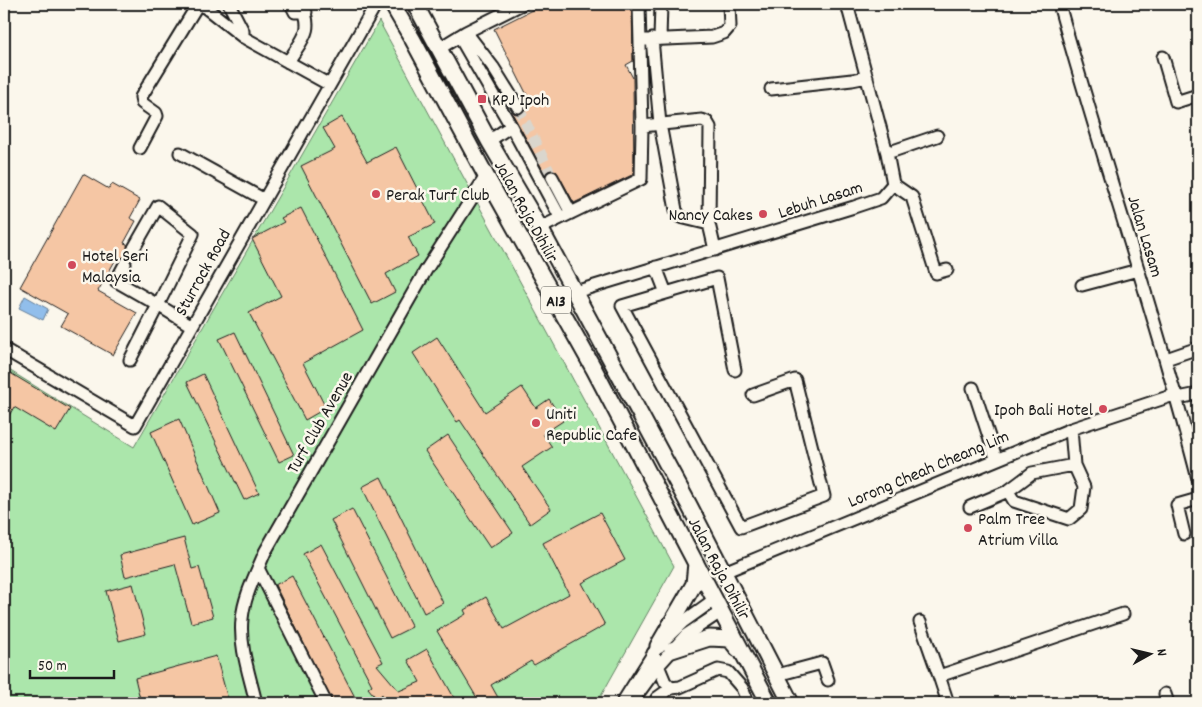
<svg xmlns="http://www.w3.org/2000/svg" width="1202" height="707" viewBox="0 0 1202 707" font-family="Dekko,sans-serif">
<rect width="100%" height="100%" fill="#fbf7ec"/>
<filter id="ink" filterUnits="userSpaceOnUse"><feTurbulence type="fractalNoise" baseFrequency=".02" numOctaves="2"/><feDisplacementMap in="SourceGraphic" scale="10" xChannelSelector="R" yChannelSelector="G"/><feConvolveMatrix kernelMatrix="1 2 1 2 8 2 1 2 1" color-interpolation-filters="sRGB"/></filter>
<g filter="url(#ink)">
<path fill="#abe6ab" stroke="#648164" d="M379,21l295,545 -77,137h-593v-336l130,80z"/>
<path fill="#91beeb" stroke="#627d98" d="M25,296l23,13 -5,11 -24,-12z"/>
<path fill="#f5c6a4" stroke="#1c1c1c" d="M544,4h88l1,57 -7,4 7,13 1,96 -60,29 -18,-32 -7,-1 -4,4 -34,-63 4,3h7l3,-4v-6l5,-3 -36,-72z
M342,117l25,45 29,-15 39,77 -27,13 10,19 -32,18 9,18 -23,12 -71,-138 34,-17 -12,-21z
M83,174l26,15 3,-5 28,16 -10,18 6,3 -12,22 3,1 1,8 3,3h5l-4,7 -3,-4 -4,-1 -7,3 -2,-1 -18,32 39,22 -24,42 -52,-29 7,-12 -48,-27z
M301,208l62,122 -60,33 23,45 -21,12 -56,-107 32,-17 -29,-57 32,-17 -3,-4z
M235,332l59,123 -15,7 -60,-123z
M437,337l48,75 37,-25 14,21 13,-9 14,22 -20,13 9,13 -30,20 29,42 -21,15 -70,-104 -3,2 -44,-69z
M7,371l63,38 -14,23 -42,-25 -10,17v-47z
M203,374l56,119 -15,7 -57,-118z
M179,419l41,94 -28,12 -41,-93z
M448,435l65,98 -23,15 -65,-97z
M381,477l62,126 -19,10 -62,-126z
M352,509l60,118 -22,11 -59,-118z
M600,513l25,47 -43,23 23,42 -71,40 -3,-4 -40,24 10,18h-21l-43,-72 29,-17 -2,-4 22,-13 18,32 65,-35 -26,-51z
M184,538l8,31 7,-2 14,50 -22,6 -16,-59 -50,13 -5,-22z
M321,544l62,118 -6,3 22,26 21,-9 -12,-22 19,-11 30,54h-71l-4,-9 -5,5 -9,-11 4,-3 -69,-131z
M292,576l38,73 28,54h-25l-58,-118z
M133,584l13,50 -27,7 -13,-50z
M216,656l13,47h-88l-6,-25z"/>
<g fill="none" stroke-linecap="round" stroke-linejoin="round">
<path stroke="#dad6cd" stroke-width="11" stroke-dasharray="11 5.5" stroke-linecap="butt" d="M518,107l34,70
M125,264l9,-16"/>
<g stroke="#1c1c1c" stroke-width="15">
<path id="minor" d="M201,4l42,33 85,47
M229,4l14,27v6
M291,4l4,8h11
M1059,4c44,159 98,315 139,475
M466,32l27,35 25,40
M459,36l52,90 49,91
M652,39l8,85 16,86 4,7 29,7
M660,39l1,-35
M644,40l68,-3 12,-4 6,-7 -1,-22
M440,48l26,-16 56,-28
M1163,57l13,45 22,-7
M288,62c14,-23 27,-31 13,-58
M771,89l81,-9 15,-3
M642,126l60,-6 5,2 3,5 -1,97 6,26
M489,141l22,-15
M140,148l17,-32 -1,-3 -14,-10 -1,-6 57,-93h2
M180,153l83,46
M887,153l50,-17
M552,177l19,36
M893,184l19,13 24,76 11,-3
M540,228l101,-49 1,-53 -3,-122
M125,264l-9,17 42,24 35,-71 -35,-28 -24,42
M656,267l10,26 -44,13 119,221 83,-31 -29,-116 -42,15
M1082,285l56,-15
M575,292l279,-85 27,-9 12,-14 -6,-31 -40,-149
M666,293l51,-15 18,92
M4,349l131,77 241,-422
M1166,359l32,-11
M130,360l28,-55 34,21
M973,388l23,70
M1178,398l20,-4
M1008,491l6,10 55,18 12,-10 3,-22 -10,-22
M970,507l38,-16 24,-18 42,-8 -3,-36
M1184,534l-7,-29 21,-6
M258,568l68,135
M724,572l347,-143 106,-35
M920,622l19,54
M653,653l12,29 6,6 9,-1 38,-17 10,2 14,16 6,15
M777,675l45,-12 6,17
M1165,694l3,9
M637,695l22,-30 27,-30 36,-24
M256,703c-6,-27 -17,-56 -14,-84 2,-23 14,-45 23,-67l161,-282 60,-94
M622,703l36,-57 25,-24 32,-23
M655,703l2,-5 14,-10
M948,703l-9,-27 184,-62"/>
</g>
<g stroke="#1c1c1c" stroke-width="19">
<path id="major" d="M392,4l21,36 73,136 108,193 175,334
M415,4l74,137 51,87 149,277 102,198
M658,646l36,-62 2,-21
M672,650l37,-12 21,1 8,10"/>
</g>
<use href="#minor" stroke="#fbf7ec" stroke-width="11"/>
<use href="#major" stroke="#fbf7ec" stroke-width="15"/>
</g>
</g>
<g fill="#d1495b" stroke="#fbf7ec" stroke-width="2">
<rect x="477" y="94" width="10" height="10" rx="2.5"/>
<circle cx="376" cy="194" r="5"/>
<circle cx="763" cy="214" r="5"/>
<circle cx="72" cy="265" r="5"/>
<circle cx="1103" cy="409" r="5"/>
<circle cx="536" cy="423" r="5"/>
<circle cx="968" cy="528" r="5"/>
</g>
<g text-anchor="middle" stroke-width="5" stroke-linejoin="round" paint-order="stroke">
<rect fill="#fbf7ec" stroke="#5f5e5a" stroke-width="1" x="541" y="286.5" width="30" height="27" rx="4"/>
<g font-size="16" font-weight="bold" fill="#1c1c1c">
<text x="556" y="306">A13</text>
</g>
<g font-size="18" fill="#1c1c1c" stroke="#fbf7ec" text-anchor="start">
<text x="492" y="105">KPJ Ipoh</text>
<text x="386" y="200">Perak Turf Club</text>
<text x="753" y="220" text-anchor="end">Nancy Cakes</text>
<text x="82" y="261">Hotel Seri<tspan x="82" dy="21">Malaysia</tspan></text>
<text x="1093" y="415" text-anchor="end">Ipoh Bali Hotel</text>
<text x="546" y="419">Uniti<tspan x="546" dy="21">Republic Cafe</tspan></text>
<text x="978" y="524">Palm Tree<tspan x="978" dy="21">Atrium Villa</tspan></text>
</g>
<g font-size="18" fill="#1c1c1c" stroke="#fbf7ec">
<text transform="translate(820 199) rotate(-18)" y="6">Lebuh Lasam</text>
<text transform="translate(527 211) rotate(61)" y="6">Jalan Raja Dihilir</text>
<text transform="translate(1146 236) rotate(73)" y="6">Jalan Lasam</text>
<text transform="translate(202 272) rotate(-61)" y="6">Sturrock Road</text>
<text transform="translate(319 422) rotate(-60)" y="6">Turf Club Avenue</text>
<text transform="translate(928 468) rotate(-23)" y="6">Lorong Cheah Cheang Lim</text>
<text transform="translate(720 568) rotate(62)" y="6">Jalan Raja Dihilir</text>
</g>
</g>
<rect width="1202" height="707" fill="none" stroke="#fbf7ec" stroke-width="20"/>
<rect x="10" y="10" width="1182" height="687" fill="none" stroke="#1c1c1c" stroke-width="2" filter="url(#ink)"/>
<g transform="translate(1150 654) rotate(82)" stroke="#fbf7ec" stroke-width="4" paint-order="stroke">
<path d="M0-4L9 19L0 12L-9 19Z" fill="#1c1c1c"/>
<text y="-8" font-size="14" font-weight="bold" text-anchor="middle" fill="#1c1c1c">N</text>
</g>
<path d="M30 670v8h84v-8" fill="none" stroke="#1c1c1c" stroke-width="2.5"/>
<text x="38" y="670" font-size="15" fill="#1c1c1c" stroke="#fbf7ec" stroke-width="4" paint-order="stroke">50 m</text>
</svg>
